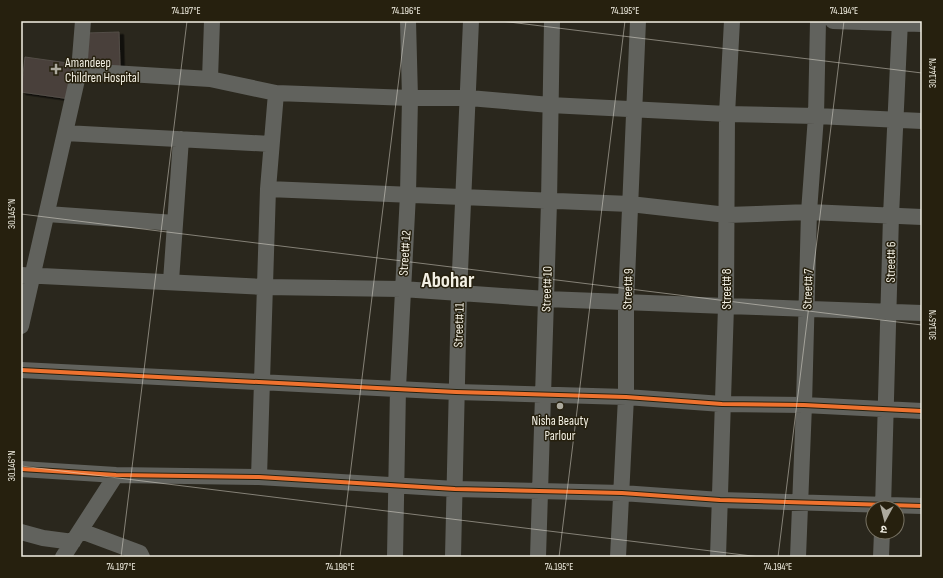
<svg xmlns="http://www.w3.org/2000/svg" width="943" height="578" viewBox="0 0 943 578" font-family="'Sofia Sans Condensed','Noto Sans Devanagari',sans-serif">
<defs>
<filter id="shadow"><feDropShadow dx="4.5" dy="2.5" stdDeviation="0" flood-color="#0009"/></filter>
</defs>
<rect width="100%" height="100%" fill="#2a271d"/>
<path fill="#4a403b" stroke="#534d47" filter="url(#shadow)" d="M119,32l1,34 -32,1 -1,-34z
M25,57l50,7 -5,35 -49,-7z"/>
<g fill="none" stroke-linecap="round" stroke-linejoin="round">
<path stroke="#61625d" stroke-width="16" d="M833,21l89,3
M79,71l131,8 66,14 -8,96 -9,288
M210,79l2,-58
M276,93l134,5h59l81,7 177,9 89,2 106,5
M65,133l206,11
M268,189l362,15 97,11 82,-3 113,5
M47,214l128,9
M21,275l243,12 138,2 144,10 180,7 196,7
M171,281l10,-142
M21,326l58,-255 4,-50
M21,370l435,22 170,5 96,7 82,1 118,6
M21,469l95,6 143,2 196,12 167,4 98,7 202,6
M883,508l8,-292 9,-195
M81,531l59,22 2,4
M21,532l22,6 30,4
M63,557l53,-82
M395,557l3,-169 10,-194 2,-96 -2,-77
M453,557l6,-263 12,-273
M538,557l11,-355 3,-181
M618,557l8,-160v-95l12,-281
M718,557l8,-251 1,-192 5,-93
M798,557l6,-152 5,-193 7,-96 2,-95
M881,557l1,-25"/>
<g stroke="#26200e" stroke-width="6">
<path id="cycleway" d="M21,370l435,22 170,5 96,7 82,1 118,6
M21,469l95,6 143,2 196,12 167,4 98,7 202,6"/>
</g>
<use href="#cycleway" stroke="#ef722f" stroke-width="4"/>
</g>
<path fill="none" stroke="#f3f0e4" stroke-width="1" stroke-opacity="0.45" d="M501,21l421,52M21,214l901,111M21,466l739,91M121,557l66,-536M340,557l66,-536M559,557l66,-536M778,557l66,-536"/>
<g fill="#adaa9e" stroke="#26200e" stroke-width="1.5">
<path d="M54 63h4v4h4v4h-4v4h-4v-4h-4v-4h4z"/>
<circle cx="560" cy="406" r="4"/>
</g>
<g text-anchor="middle" stroke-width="3" stroke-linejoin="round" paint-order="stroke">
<g font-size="13" fill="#f3f0e4" stroke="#26200e" text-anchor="start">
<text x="65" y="67">Amandeep<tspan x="65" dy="15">Children Hospital</tspan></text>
<text x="560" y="425" text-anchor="middle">Nisha Beauty<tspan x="560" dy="15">Parlour</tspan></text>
</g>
<g font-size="13" fill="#f3f0e4" stroke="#26200e">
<text transform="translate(404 253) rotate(-86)" y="5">Street# 12</text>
<text transform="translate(890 262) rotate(-89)" y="5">Street# 6</text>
<text transform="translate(546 289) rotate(-88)" y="5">Street# 10</text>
<text transform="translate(627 289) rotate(-88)" y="5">Street# 9</text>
<text transform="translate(726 289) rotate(-90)" y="5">Street# 8</text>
<text transform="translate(807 289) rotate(-88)" y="5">Street# 7</text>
<text transform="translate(458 325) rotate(-88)" y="5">Street# 11</text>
</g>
<g font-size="21" font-weight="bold" fill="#f3f0e4" stroke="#26200e">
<text x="448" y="287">Abohar</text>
</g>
</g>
<rect width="943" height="578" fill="none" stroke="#26200e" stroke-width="44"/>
<g transform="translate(885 520) rotate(187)"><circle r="19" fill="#26200e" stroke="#787364"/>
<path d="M0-3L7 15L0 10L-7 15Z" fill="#adaa9e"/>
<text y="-6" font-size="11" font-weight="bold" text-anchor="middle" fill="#f3f0e4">उ</text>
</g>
<rect x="22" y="22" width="899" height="534" fill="none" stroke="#f3f0e4" stroke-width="1.5"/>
<g font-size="10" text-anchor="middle" fill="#f3f0e4">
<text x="186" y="14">74.197°E</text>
<text x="406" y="14">74.196°E</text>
<text x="625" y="14">74.195°E</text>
<text x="844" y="14">74.194°E</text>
<text transform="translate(932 73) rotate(-90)" y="4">30.144°N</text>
<text transform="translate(11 214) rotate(-90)" y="4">30.145°N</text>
<text transform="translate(932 325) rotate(-90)" y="4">30.145°N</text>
<text transform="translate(11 466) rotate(-90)" y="4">30.146°N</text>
<text x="121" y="570">74.197°E</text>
<text x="340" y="570">74.196°E</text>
<text x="559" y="570">74.195°E</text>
<text x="778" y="570">74.194°E</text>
</g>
</svg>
